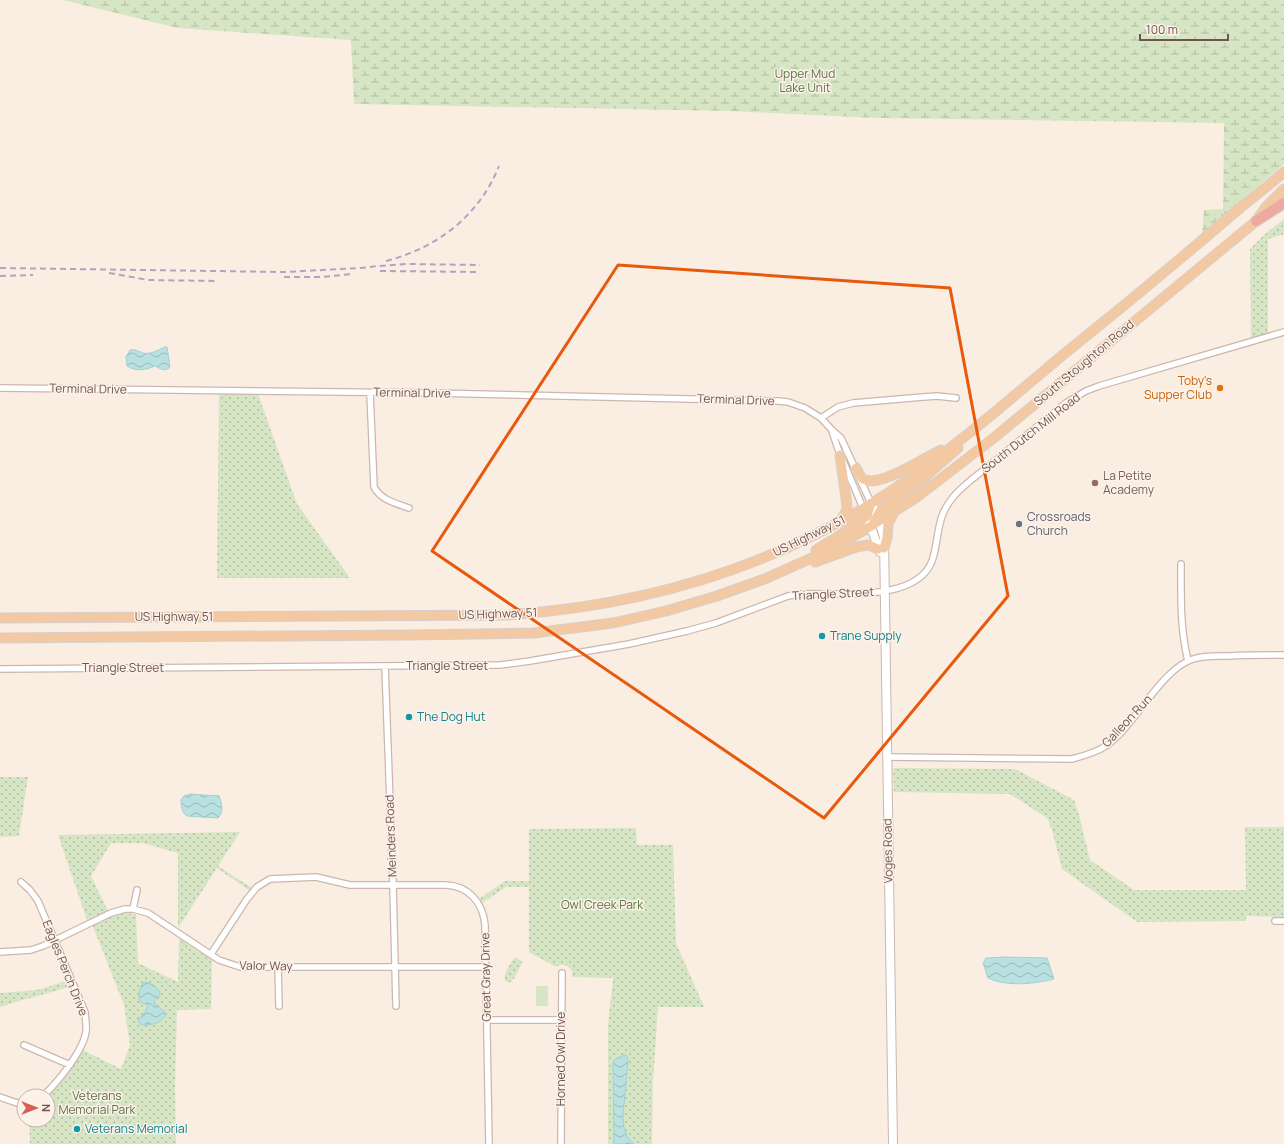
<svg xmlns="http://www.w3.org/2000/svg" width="1284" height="1144" viewBox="0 0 1284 1144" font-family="Manrope,sans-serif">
<defs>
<pattern id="grass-dots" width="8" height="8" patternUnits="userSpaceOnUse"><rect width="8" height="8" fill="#d6e5c4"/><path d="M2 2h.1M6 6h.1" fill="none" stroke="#b2bca1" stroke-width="1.8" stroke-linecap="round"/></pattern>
<pattern id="wetland-marsh" width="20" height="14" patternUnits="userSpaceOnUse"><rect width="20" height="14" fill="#d6e5c4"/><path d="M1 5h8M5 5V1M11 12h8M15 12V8" fill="none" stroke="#b2bca1"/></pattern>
<pattern id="water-waves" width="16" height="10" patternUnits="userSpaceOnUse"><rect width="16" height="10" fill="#bae1e1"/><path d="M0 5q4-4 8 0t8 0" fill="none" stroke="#9bb9b9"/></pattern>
</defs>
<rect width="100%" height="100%" fill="#faeee3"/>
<path fill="url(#grass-dots)" d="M1284,219v15l-16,5v94l-17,5 -1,-89 14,-14z
M219,393l39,1 39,110 53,74h-133z
M893,768l122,1 59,31 5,15 11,45 44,30h112l-1,-63h39v90l-38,-1v5l-109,1 -75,-53 -10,-39 -5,-12 -37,-24 -116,-2z
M0,777h28l-9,59 -19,1z
M636,828l1,17h36l3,98 28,64h-46l-5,75 -1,62h-44v-119l5,-47 -41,-1v-6c-4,-7 -10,-8 -16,-4l-27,-15v-65h-23l-24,16 -3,-4 26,-18h24v-52z
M240,832l-22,34 34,22 -2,3 -33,-23 -39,60v-75l-35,-10h-32l-20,33 20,41 13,-4 12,1 2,49 40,19 1,-43 33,21 -1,49 -34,1 -2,76 1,58h-146l-1,-24h19v-24l13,-15 22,-31 38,19 9,-24 -6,-40 -34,-86 -3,1 -29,-85z
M514,958h2l6,3v3c-3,4 -6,13 -10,17 -7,5 -9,-4 -6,-9 2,-5 5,-9 8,-14z
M67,981l2,6c-23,7 -46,12 -69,20v-14l37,-3z"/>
<path fill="url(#wetland-marsh)" d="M63,0h1221v164l-82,70 2,-24 19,-1 1,-86 -348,-5 -147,-7 -375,-7 -3,-64 -173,-12z"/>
<path fill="#d6e5c4" d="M536,986h12v20h-12z"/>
<path fill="url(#water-waves)" stroke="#a1d1d2" d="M165,347h2c1,6 2,14 3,20 -5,6 -10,1 -15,-1 -9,4 -19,6 -28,0l-1,-9 4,-7c5,-1 8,1 13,3 7,2 15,-3 22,-6z
M190,794l29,2c3,7 5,16 -1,22l-31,-2c-5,-3 -6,-10 -6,-16l3,-4z
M1005,957l42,1 7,21c-20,5 -47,8 -66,-1l-5,-15 3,-5z
M146,982l7,3 7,6v3l-5,6 -1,3 10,8 2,4c-4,8 -18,12 -26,9l-2,-4c4,-5 9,-8 10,-15l-8,-3c-2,-6 0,-13 2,-18z
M625,1055l2,1 1,6 -5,53 1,13 4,10 6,6h-20l-1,-81 1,-3z"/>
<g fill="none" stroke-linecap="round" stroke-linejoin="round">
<g stroke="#ccb7ae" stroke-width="8">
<path id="street" d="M0,388l432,5 346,8 10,1 17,6 16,10 11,12 9,8 30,65
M370,393l4,94c7,13 21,16 35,21
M821,418l17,-11 15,-4 70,-6 14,-1 19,2
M832,431l6,18 25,59
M1181,564c0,33 -1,65 7,97
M385,666l8,219 3,121
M0,669l500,-4 30,-4 99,-17 58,-13 29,-8 72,-27 11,-2c36,-2 121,10 134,-36 7,-25 3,-41 21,-62 10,-12 25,-22 37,-32 25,-20 50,-41 75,-61l20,-12 13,-5 185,-54
M887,757l185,2c11,-3 23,-6 34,-13 28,-19 55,-77 87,-87 12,-4 24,-3 36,-3 18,-1 37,-1 55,-1
M21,882l9,8 8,11 47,111c0,6 2,13 1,19 -2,19 -29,52 -43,65
M133,909l4,-19
M1275,921h9
M0,952l31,-2 12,-4 68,-33 14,-4h8l15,4 71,47 21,7h245
M211,954l36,-55 10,-12 13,-8 46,-2 34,8h96c23,1 37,18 39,40l4,219
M278,967l1,39
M486,1020h76
M24,1045l46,20
M0,1097l17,6 7,-1
M561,1144l1,-171"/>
</g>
<g stroke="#ceb6ac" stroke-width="10">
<path id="secondary" d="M871,503l8,18 5,16 9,607
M865,511l15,41"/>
</g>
<g stroke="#d7cfcd" stroke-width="11">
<path id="primary" d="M1256,221l10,-14 18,-18
M856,468c2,3 4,9 7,11 16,10 62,-22 78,-29
M840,521l6,-9 1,-6 -7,-51
M872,526l8,-15 39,-29 39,-34
M884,548l3,-10 1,-14 6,-12
M816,550l26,-16 25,-18 4,-13
M815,562l41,-15 12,-2 10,4
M0,618l506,-3c138,-9 269,-48 385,-124 61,-41 117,-90 173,-137 60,-48 119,-97 177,-147 15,-11 29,-23 43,-35
M0,638l409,-3 125,-2 79,-10 53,-12 51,-15 50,-18 49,-22 47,-25 54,-34 78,-60 266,-220"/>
</g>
<g stroke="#d7cfcd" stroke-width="12">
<path id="highway" d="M1256,221l28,-18"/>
</g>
<use href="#street" stroke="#fff" stroke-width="5.5"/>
<use href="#secondary" stroke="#fff" stroke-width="8"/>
<use href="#primary" stroke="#f2c9a2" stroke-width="9"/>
<use href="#highway" stroke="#eea9a0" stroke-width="10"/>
<path stroke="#afa4c1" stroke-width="2" stroke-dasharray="6 4" stroke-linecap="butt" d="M386,261c51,-13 93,-45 113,-95
M0,268l284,4 77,-4 17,-2 29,-2 73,1
M380,271l100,1
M109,273l39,7 70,1
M0,276l33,-1
M284,277h38l30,-3"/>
</g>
<path fill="none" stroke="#e8590c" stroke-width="3" stroke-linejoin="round" d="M618,265l332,23 58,308 -184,222 -392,-267z"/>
<circle fill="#e8710a" stroke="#fdf2e9" stroke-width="1.5" cx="1220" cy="388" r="4"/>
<circle fill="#8d6e63" stroke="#fdf2e9" stroke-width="1.5" cx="1095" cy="483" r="4"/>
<circle fill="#6b7280" stroke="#fdf2e9" stroke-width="1.5" cx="1019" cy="524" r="4"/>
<g fill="#0f9aa8" stroke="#fdf2e9" stroke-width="1.5">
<circle cx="822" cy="636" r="4"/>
<circle cx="409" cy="717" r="4"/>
<circle cx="77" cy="1129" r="4"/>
</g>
<g text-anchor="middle" stroke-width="3" stroke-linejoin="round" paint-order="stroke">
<g font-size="12" fill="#5a7445" stroke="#fdf2e9">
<text x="805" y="78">Upper Mud<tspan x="805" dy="14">Lake Unit</tspan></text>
<text x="602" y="909">Owl Creek Park</text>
<text x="97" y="1100">Veterans<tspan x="97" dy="14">Memorial Park</tspan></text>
</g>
<g font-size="12" fill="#6f534c" stroke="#fdf2e9">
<text transform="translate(1084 363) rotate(-40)" y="4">South Stoughton Road</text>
<text transform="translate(88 389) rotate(1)" y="4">Terminal Drive</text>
<text transform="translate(412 393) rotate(1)" y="4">Terminal Drive</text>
<text transform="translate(736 400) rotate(2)" y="4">Terminal Drive</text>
<text transform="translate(1031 433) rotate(-38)" y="4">South Dutch Mill Road</text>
<text transform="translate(809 536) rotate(-26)" y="4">US Highway 51</text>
<text transform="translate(833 594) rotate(-3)" y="4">Triangle Street</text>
<text transform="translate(498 614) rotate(-2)" y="4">US Highway 51</text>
<text x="174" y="621">US Highway 51</text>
<text x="447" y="670">Triangle Street</text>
<text x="123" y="672">Triangle Street</text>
<text transform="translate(1127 721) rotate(-47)" y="4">Galleon Run</text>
<text transform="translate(391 836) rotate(-92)" y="4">Meinders Road</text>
<text transform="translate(888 851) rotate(-91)" y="4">Voges Road</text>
<text transform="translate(266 966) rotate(1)" y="4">Valor Way</text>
<text transform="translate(65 968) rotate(68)" y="4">Eagles Perch Drive</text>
<text transform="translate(486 977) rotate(-91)" y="4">Great Gray Drive</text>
<text transform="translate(561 1059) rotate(-90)" y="4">Horned Owl Drive</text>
</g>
<g font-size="12" fill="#c56008" stroke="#fdf2e9" text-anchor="end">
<text x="1212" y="385">Toby's<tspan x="1212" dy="14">Supper Club</tspan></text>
</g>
<g font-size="12" fill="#785e54" stroke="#fdf2e9" text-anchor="start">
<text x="1103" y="480">La Petite<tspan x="1103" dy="14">Academy</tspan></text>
</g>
<g font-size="12" fill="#5b616d" stroke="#fdf2e9" text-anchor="start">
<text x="1027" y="521">Crossroads<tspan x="1027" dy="14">Church</tspan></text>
</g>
<g font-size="12" fill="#0d838f" stroke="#fdf2e9" text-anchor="start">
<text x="830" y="640">Trane Supply</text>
<text x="417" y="721">The Dog Hut</text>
<text x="85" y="1133">Veterans Memorial</text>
</g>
</g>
<g transform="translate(36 1108) rotate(90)"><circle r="19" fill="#fdf2e9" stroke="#c4b2aa"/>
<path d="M0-3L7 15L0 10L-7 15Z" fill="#d85f54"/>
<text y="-6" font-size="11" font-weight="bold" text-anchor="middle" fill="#6f534c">N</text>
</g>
<path d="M1140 34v6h88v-6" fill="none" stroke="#6f534c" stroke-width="2"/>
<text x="1146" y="34" font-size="12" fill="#6f534c" stroke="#fdf2e9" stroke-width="3" paint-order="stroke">100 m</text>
</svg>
